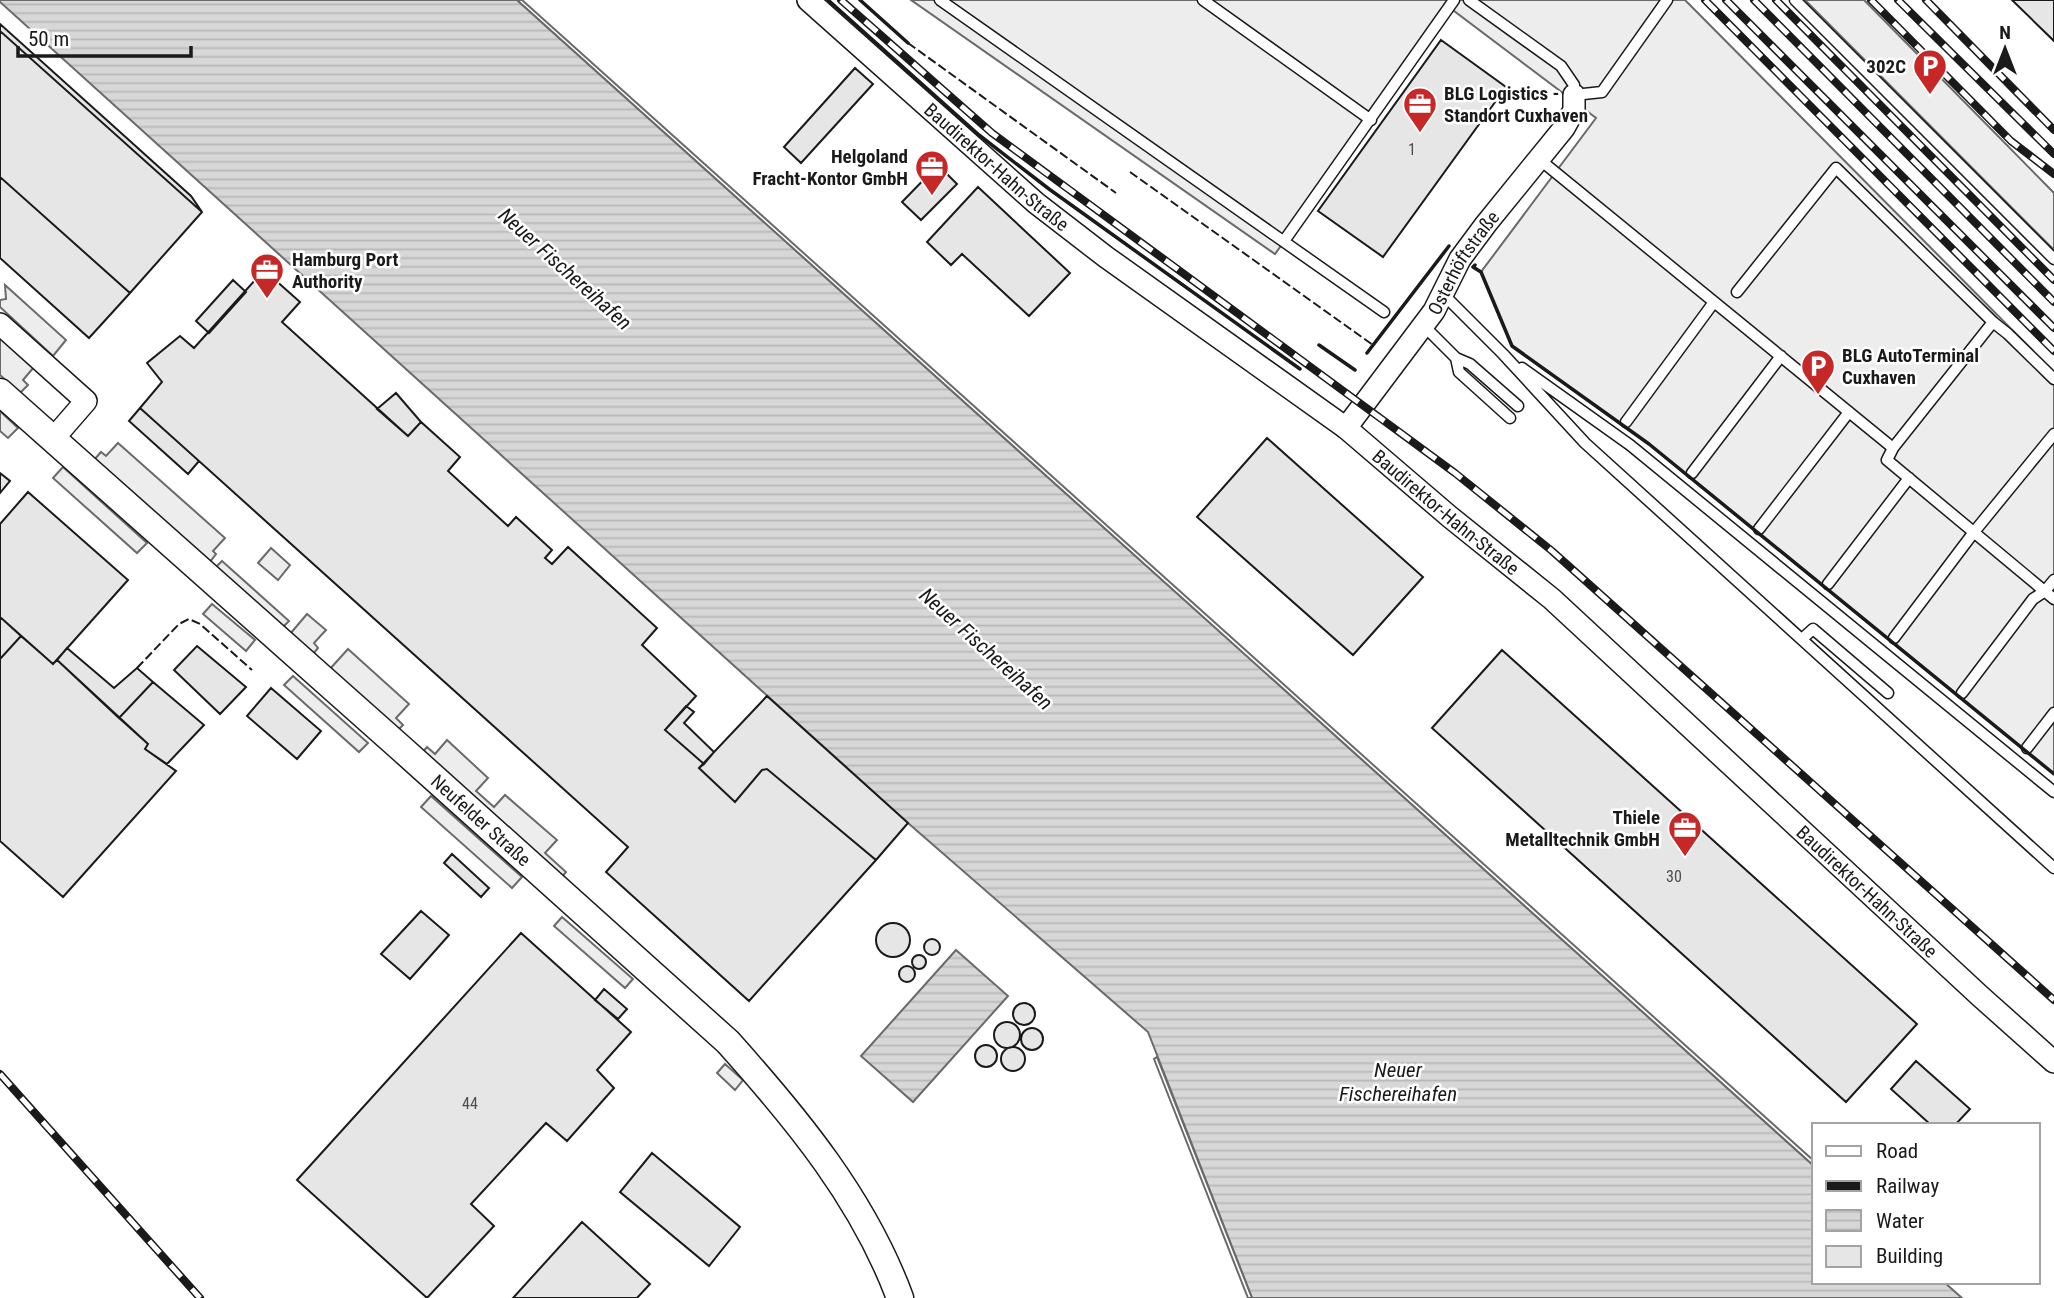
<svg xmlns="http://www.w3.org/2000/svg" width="2054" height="1298" viewBox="0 0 2054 1298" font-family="'Roboto Condensed',sans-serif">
<defs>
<pattern id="water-rules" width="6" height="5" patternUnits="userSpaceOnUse" patternTransform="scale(1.75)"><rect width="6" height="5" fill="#d7d7d7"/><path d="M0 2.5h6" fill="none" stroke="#b8b8b8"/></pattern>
</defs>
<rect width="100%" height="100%" fill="#fff"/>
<path fill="#ededed" stroke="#6a6a6a" stroke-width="2" d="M911,0h774l369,372v402l-405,-330 -137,-98 -31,-74 115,-154 -146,-110 -175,246z
M1805,0h59l190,193v57z
M5,285l61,55 -13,16 -53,-49v-7l6,-1z
M0,336l34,31 -11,13 5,5 -8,8 -20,-18z
M0,411l18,17 -10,10 -8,-7z
M118,443l107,95 -12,13 3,3 -7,9 -115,-103 7,-8 5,4z
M63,467l84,76 -10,10 -84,-75z
M271,548l19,17 -12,15 -20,-17z
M222,561l67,60 -7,7 -67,-60z
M212,604l43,36 -9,11 -43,-37z
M307,614l19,16 -12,13 4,5 -5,6 -23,-20z
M348,649l61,55 -13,14 7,7 -6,6 -68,-61z
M293,676l75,67 -9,9 -75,-67z
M447,740l41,38 -12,13 18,16 11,-12 52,45 -12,13 21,19 -5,6 -139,-125 5,-6 8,7z
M431,796l91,81 -10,11 -91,-81z
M562,917l71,62 -8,9 -71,-62z
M725,1064l18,16 -8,10 -18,-17z"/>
<path fill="url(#water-rules)" stroke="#6a6a6a" stroke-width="2" d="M0,0h517l1297,1166v116h130l18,16h-710l-104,-266 -240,-209 -908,-821z
M956,950l52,46 -95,106 -52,-46z"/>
<path fill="#fff" stroke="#6a6a6a" stroke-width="2" d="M517,0h5l1292,1161v5z
M1157,1057l95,241h-4l-94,-239z"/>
<path fill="#e6e6e6" stroke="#1a1a1a" stroke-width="2" d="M2012,0h42v41z
M0,24l191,172 11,16 -202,-181z
M0,31l202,181 -72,81 -130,-116z
M1441,40l65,47 -123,170 -65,-46z
M855,68l18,16 -72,79 -17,-16z
M938,165l19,19 -36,36 -19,-18z
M0,177l130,116 -41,45 -89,-80z
M978,187l92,86 -41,43 -67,-62 -11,11 -24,-23z
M264,270l36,32 -18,20 126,114 13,-14 39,35 -12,14 60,55 8,-9 36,33 -7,8 7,6 16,-17 89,81 -15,17 54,51 -31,34 39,34 -5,4 36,34 27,-32 5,-1 109,91 -127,141 -143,-129 22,-25 -488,-439 22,-26 -15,-19 33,-27 14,12z
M233,280l13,12 -37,41 -13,-12z
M396,393l25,29 -13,14 -31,-27z
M140,408l59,53 -11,13 -59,-53z
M1267,438l156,139 -70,78 -156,-138z
M0,473l10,8 -10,12z
M28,492l100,88 -75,84 -53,-47v-93z
M0,617l21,19 -21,23z
M21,636l32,28 4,-4 91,84 -3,5 31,22 -113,126 -63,-56v-182z
M197,646l49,41 -26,27 -46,-44z
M67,648l47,40 23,-20 16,14 -34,36 -62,-58z
M1502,650l415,374 -71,78 -414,-374z
M153,682l51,43 -37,39 -22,-15 3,-5 -29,-26z
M271,688l50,43 -24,28 -50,-43z
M767,696l141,127 -32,37 -109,-91 -5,1 -27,32 -36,-34z
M686,706l8,6 -10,11 30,29 -10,12 -39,-34z
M452,854l37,34 -8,9 -37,-34z
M421,911l28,24 -39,44 -29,-25z
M876 940a17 17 0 1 1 34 0a17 17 0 1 1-34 0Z
M521,933l110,99 -34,38 17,18 -47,53 -21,-18 -75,81 23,22 -67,72 -130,-118z
M924 947a8 8 0 1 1 16 0a8 8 0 1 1-16 0Z
M912 962a7 7 0 1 1 14 0a7 7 0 1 1-14 0Z
M899 974a8 8 0 1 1 16 0a8 8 0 1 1-16 0Z
M604,989l23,20 -9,10 -23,-19z
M1013 1014a11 11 0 1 1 22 0a11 11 0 1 1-22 0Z
M994 1035a13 13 0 1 1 26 0a13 13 0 1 1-26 0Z
M1021 1039a11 11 0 1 1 22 0a11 11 0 1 1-22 0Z
M975 1056a11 11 0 1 1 22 0a11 11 0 1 1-22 0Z
M1001 1059a12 12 0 1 1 24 0a12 12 0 1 1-24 0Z
M1916,1061l54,48 -15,16h-24l-40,-36z
M652,1153l88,74 -31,39 -89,-74z
M582,1222l68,62 -13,14h-124z"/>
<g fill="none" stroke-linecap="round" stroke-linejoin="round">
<g stroke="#1a1a1a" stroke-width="13">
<path id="service" d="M940,0l444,312
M1203,0l168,120
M1469,0l92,66 13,19v10l28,-3 65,-92
M1795,0l259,259
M1539,159l354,289 100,-126
M1284,241l170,-241
M1737,292l99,-124 157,154 15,12 46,45
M1443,294l60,60 82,89 469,425
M1423,325l33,33 14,6 48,42
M1456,358l3,14 51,46
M1522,368l108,77 424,347
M1626,422l88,-120
M1893,448l-6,12 167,139
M1692,473l89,-117
M1759,529l90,-117
M1828,584l81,-106
M1894,638l80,-106 80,-98
M1802,639l11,-10 75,64
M1962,693l71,-94 12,-8 9,-11
M2027,748l27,-35"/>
</g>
<g stroke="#1a1a1a" stroke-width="24">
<g id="minor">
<path id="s1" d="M808,0l228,203 70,54 240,171 104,89 102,82 428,397 74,66"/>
<path d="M0,324l86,77 -33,38"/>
<path id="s2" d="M1346,428l88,-117 26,-52 26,-35 78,-96 10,-18v-15"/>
</g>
</g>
<g stroke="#1a1a1a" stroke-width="29">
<g id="tertiary">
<path id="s3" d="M0,392l403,358 325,292c69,77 136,158 172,256"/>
</g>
</g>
<use href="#service" stroke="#fff" stroke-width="10"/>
<use href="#minor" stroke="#fff" stroke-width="21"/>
<use href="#tertiary" stroke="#fff" stroke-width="26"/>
<g stroke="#1a1a1a" stroke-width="8">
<path id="rail" d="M841,0l151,133 463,340 97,78 502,449
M1705,0l349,351
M1726,0l328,328
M1754,0l300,302
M1776,0l278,280
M1871,0l140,141 43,33
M1898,0l156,154
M1926,0l128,130
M0,1074l200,224"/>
</g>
<use href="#rail" stroke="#fff" stroke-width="5" stroke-dasharray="16" stroke-linecap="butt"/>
<path stroke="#1a1a1a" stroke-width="2" stroke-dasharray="9 3.5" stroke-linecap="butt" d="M908,43l208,150
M1130,172l243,173
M137,668l42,-44 10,-5 11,5 52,46"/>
<path stroke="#1a1a1a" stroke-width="3.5" d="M828,0l151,135 70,54 251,180
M860,0l48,43
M1475,265l-2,2 8,5 31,74 137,98 405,330
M1319,345l36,25
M1367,353l82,-107"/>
</g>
<defs>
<g id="parking-pin" transform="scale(1.75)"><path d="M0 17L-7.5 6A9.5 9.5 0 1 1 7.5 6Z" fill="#c62828" stroke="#fff"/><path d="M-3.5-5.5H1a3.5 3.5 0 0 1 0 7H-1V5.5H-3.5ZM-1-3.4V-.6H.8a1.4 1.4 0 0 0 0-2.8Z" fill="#fff"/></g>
<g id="office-pin" transform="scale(1.75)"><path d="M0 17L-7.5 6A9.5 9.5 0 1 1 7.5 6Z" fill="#c62828" stroke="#fff"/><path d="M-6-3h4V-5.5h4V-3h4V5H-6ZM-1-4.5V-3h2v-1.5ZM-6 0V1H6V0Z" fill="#fff"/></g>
</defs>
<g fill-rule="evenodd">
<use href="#parking-pin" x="1930" y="66"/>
<use href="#office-pin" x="1420" y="104"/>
<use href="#office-pin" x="932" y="167"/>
<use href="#office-pin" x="267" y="270"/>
<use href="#parking-pin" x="1818" y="366"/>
<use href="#office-pin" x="1685" y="828"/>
</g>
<g text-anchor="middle" stroke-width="5" stroke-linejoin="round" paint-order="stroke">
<g font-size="16" fill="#4d4d4d">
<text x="1412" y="155">1</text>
<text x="1674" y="882">30</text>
<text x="470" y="1109">44</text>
</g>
<g font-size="19" font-weight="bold" fill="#1a1a1a" stroke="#fff" text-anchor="end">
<text x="1906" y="73">302C</text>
<text x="1444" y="100" text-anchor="start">BLG Logistics -<tspan x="1444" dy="22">Standort Cuxhaven</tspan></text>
<text x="908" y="163">Helgoland<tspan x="908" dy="22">Fracht-Kontor GmbH</tspan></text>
<text x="292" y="266" text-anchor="start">Hamburg Port<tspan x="292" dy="22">Authority</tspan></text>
<text x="1842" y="362" text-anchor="start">BLG AutoTerminal<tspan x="1842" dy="22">Cuxhaven</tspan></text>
<text x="1660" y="824">Thiele<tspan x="1660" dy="22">Metalltechnik GmbH</tspan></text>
</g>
<g font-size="19" fill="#1a1a1a" stroke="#fff">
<text dy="7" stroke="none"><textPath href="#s1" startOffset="252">Baudirektor-Hahn-Straße</textPath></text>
<text dy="7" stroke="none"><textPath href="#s2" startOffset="203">Osterhöftstraße</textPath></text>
<text dy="7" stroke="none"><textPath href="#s1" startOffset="819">Baudirektor-Hahn-Straße</textPath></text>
<text dy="7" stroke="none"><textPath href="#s3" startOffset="644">Neufelder Straße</textPath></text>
<text dy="7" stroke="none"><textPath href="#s1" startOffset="1386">Baudirektor-Hahn-Straße</textPath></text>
</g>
<g font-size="21" font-style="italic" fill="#1a1a1a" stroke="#fff">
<text transform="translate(565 269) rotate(42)" y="7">Neuer Fischereihafen</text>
<text transform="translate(986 649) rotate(42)" y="7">Neuer Fischereihafen</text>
<text x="1398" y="1077">Neuer<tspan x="1398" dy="24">Fischereihafen</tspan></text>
</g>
</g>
<rect x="1812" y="1123" width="228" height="161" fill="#ffffff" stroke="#a3a3a3" stroke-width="2"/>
<rect x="1826" y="1146" width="35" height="10" fill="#ffffff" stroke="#a3a3a3" stroke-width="2"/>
<text x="1876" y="1158" font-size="21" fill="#1a1a1a">Road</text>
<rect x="1826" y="1181" width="35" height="10" fill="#1a1a1a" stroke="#a3a3a3" stroke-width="2"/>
<text x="1876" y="1193" font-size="21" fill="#1a1a1a">Railway</text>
<rect x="1826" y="1210" width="35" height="21" fill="url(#water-rules)" stroke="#a3a3a3" stroke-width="2"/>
<text x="1876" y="1228" font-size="21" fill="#1a1a1a">Water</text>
<rect x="1826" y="1246" width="35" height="21" fill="#e6e6e6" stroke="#a3a3a3" stroke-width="2"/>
<text x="1876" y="1263" font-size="21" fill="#1a1a1a">Building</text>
<g transform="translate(2005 49)" stroke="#ffffff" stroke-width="5" paint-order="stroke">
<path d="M0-5L12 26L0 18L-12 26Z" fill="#1a1a1a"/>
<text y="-10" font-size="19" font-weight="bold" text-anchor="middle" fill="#1a1a1a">N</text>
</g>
<path d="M18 46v10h173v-10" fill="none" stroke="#1a1a1a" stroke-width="3.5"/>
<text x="28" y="46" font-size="21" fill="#1a1a1a" stroke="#ffffff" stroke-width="5" paint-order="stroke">50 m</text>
</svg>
